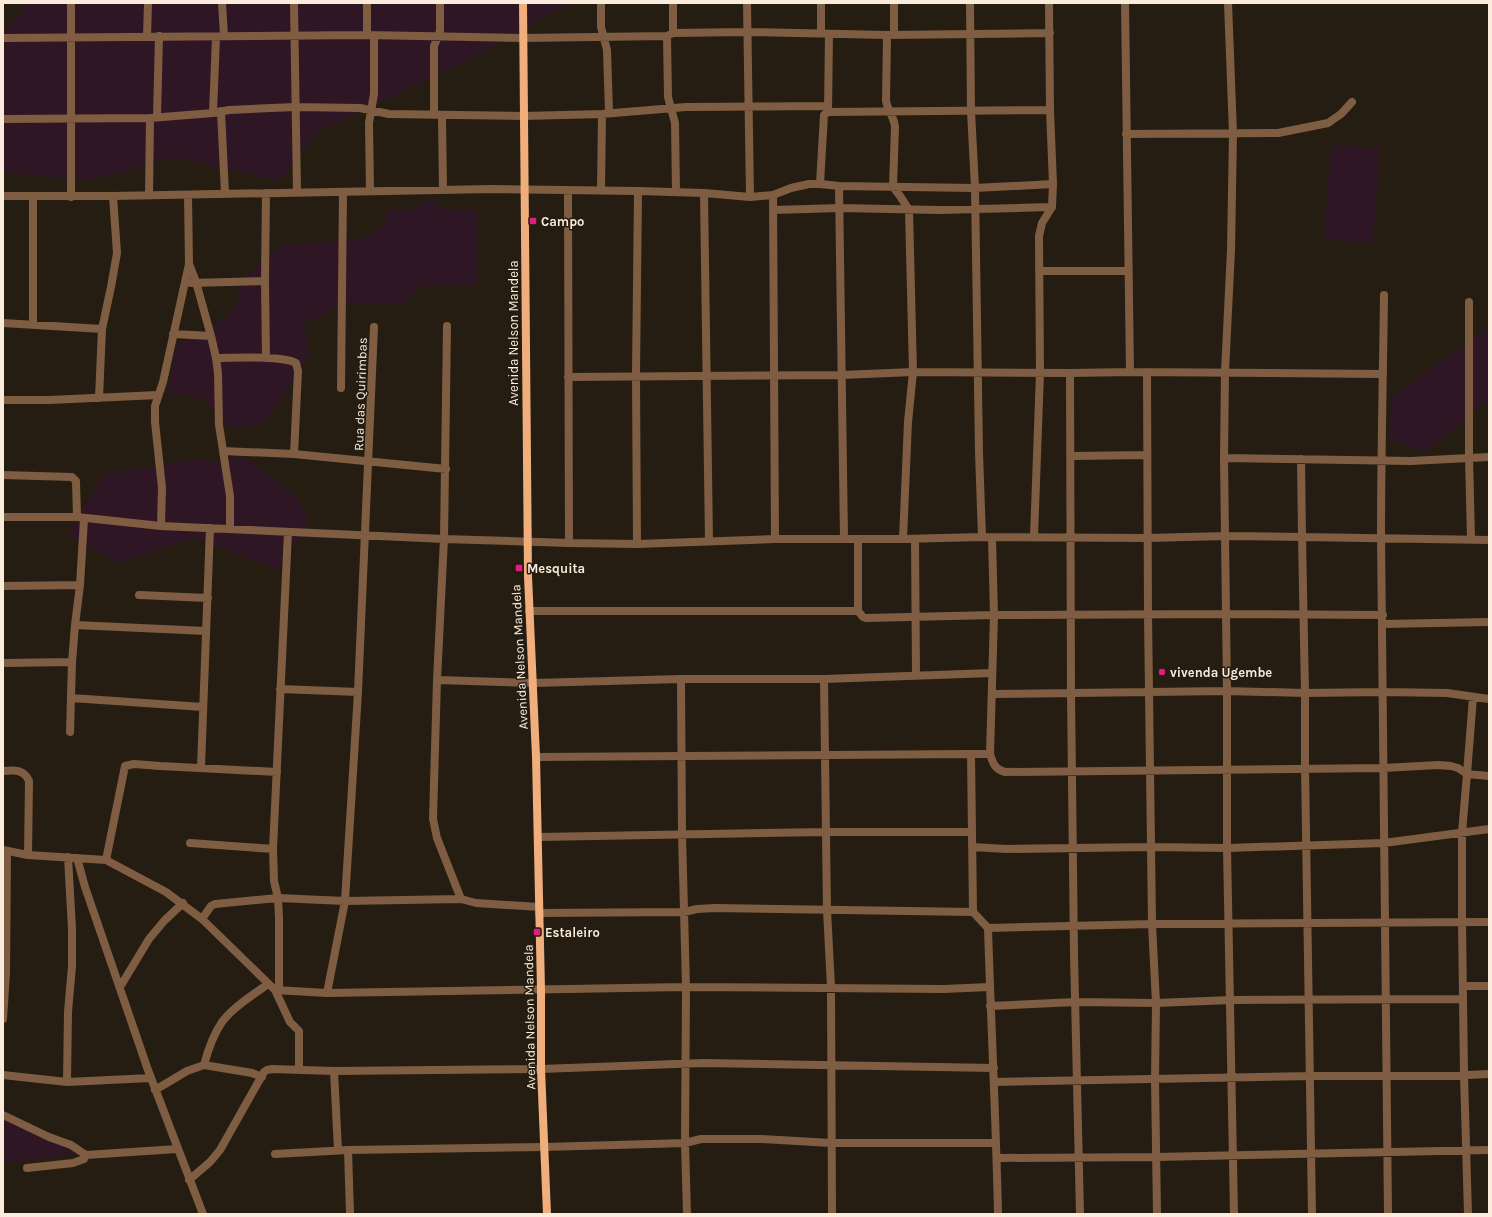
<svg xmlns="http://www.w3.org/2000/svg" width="1492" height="1217" viewBox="0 0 1492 1217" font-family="Karla,sans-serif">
<rect width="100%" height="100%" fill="#251d12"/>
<path fill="#2e1625" d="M22,3h548l-102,57 -149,71 -39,50 -105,-24 -83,23 -82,-7 -7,-2v-140l21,-21z
M1331,145l49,3 -7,95 -49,-4z
M431,198l13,12h33v75h-54l-19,19h-62l-39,21 7,29 -45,69 -34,5 -32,-31 -32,-3 9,-49 57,-32 12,-38 38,-30 77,-6 25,-14v-15h26z
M1489,328v72l-64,52 -37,-13 5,-42 45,-34z
M245,458l52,39 12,25 -31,47 -84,-31 -75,25 -52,-28 36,-60 96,-16 14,2z
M3,1119l66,30 6,3 -25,5 -47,6z"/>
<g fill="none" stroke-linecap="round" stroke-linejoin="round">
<path stroke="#7f5d42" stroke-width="8" d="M71,3v194
M222,3l2,33
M294,3l3,189
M601,3v24l6,23 2,63
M673,3v30
M747,3l3,194
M821,3v30
M970,3l1,108 4,77 4,264 3,85
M1125,3l5,369
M1228,3l5,130 -2,117 -6,122 -1,86 3,233v157l7,366
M367,35v-32
M887,35l-1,66c2,10 8,16 9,26l-2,60 7,9 9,14 4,162 -5,50 -5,117
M894,35v-32
M667,36l1,61 7,26 1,69
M147,37l1,-34
M3,38l364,-3 156,3 144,-2 6,-3 74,-1 140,3 163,-2
M221,111l4,83
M828,112l222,-2
M213,113l3,-76
M434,115v-69l6,-15v-28
M442,116l1,74
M157,117l2,-81
M3,119l147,-1 63,-5 16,-3 66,-3 65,1 29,6 135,2 78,-2 84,-7 142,-1
M1126,134l152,-1 50,-10 13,-9 11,-12
M820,184l4,-69 4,-3 1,-78
M839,186l5,352
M370,191l-1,-68 5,-29v-59
M568,191l1,352
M601,191l1,-77
M266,193l-1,88 1,77
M704,193l5,348
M188,195l1,69 7,18 15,54 5,22 2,15 1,52 11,71v33
M773,195l2,344
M3,196h110l379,-7 146,2 66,2 46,4 23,-2 18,-7 18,-4h11l19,2 136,2 78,-4
M149,196l1,-78
M773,210l67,-2 98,2 114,-3
M1039,271h89
M191,283l74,-2
M1384,295c-1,81 -3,160 -3,241 1,226 6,452 7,678
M1469,302v155l2,82
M3,323l99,6
M33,324v-128
M447,326l-3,213 -7,141 -4,139 4,19 24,61 15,4 63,4
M173,334l38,2
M216,358c19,0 65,-3 80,5l2,8 -4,83
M1147,372l1,243 4,309 4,79 -1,77 2,134
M1070,373l1,320 3,261 6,260
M568,377l274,-2 71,-3 157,1 60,-1 253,2
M341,388l2,-196
M99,398l3,-69 9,-42 6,-34 -4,-57
M3,400h46l109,-5
M223,451l71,3 152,15
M1071,456l76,-1
M1224,458l187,3 78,-4
M1301,459l1,78 187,3
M3,475l69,2 4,4 1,36
M3,517h74l84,9 283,13 125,4 68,1 138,-5h128l79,-2 166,1 77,-2 77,1 3,156v75l7,446
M161,526l1,-38 -7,-66v-16l8,-24 26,-118
M1034,537l6,-164 -1,-137 3,-13 10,-16 1,-23 -3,-74 -1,-107
M858,539v72l5,6 3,1 128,-3 232,-1 157,1
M915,539l1,136
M637,544l-1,-169 2,-184
M3,586l77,-1
M139,595l69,3
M529,611h329
M1383,624l106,-2
M75,625l131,6
M3,663l69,-1
M681,679l1,155 4,153 -1,156 2,71
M824,679l3,231 4,77 1,227
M437,680l96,3 148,-4h143l168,-6
M280,689l78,3
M992,694l235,-3 78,2 78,-1 64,1 42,6
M1473,697l-6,77 22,2
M71,698l132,9
M70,732l2,-70 3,-37 5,-40 4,-66
M971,754h19l4,-139 -2,-77
M990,754c3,9 5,16 15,18l378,-4 55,-3 13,1 7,2 9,6 -5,59v89l2,153 4,139
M536,757l435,-3 2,158 15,16c3,96 8,191 10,286
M201,767l9,-239
M3,771c11,-1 21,-2 26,10l-1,74
M538,837l288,-5h145
M190,843l83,6
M972,847l35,2 144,-2 76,1 157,-5 105,-14
M3,850l25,5 78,5 60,32 36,27 73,71 15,32 9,9v39
M77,858l8,29 63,183 55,144
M106,860l19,-94 9,-2 26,2 117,6
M539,913l145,-1 13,-3 18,-1 258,4
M202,919l9,-13 4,-2 63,-6 67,3 116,-2
M988,928l164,-4 337,-2
M1463,986h26
M120,987l29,-48 15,-18 19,-18
M275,990l52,3 359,-6 257,2 47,-2
M279,990v-72l-1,-20 -4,-17 -1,-32 15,-317
M327,993l18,-92 13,-209 16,-365
M990,1006l86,-4 80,1 75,-3 232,-1
M3,1019l3,-46 1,-122
M204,1065c4,-15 9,-30 18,-43 11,-15 31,-27 46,-38
M334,1071l4,79
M3,1075l64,7 84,-4
M67,1082l1,-70 4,-46v-37l-4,-72
M994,1082l317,-6h135l43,-2
M155,1090l32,-19 17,-6 48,8 10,4
M3,1115l46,22 22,8 15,10 91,-6
M348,1150l2,64
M275,1154l73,-4 196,-3 141,-4 16,-4h60l70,4h165
M997,1158l159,-1 333,-7
M27,1168l46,-5 11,-4 2,-4
M189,1180l21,-18 10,-12 44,-78 3,-2 5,-1 62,2 207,-2 162,-6 291,5"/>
<path stroke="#f0ae7c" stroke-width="8" d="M523,3l5,573 8,181 5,233v79l6,145"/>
</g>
<g fill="#e51c7f" stroke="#251d12" stroke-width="1.5">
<rect x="529" y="217" width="8" height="8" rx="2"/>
<rect x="515" y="564" width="8" height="8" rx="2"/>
<circle cx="1162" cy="672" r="4"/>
<rect x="533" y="928" width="8" height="8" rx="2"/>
</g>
<g text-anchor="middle" stroke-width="3" stroke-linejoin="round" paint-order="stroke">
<g font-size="13" font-weight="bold" fill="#fbebda" stroke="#251d12" text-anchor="start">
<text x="541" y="226">Campo</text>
<text x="527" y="573">Mesquita</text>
<text x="1170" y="677">vivenda Ugembe</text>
<text x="545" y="937">Estaleiro</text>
</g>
<g font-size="13" fill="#fbebda" stroke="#251d12">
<text transform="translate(513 333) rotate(-90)" y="5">Avenida Nelson Mandela</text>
<text transform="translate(360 394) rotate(-88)" y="5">Rua das Quirimbas</text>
<text transform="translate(519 657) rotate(-93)" y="5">Avenida Nelson Mandela</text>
<text transform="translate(529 1017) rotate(-91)" y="5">Avenida Nelson Mandela</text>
</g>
</g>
<rect width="1492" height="1217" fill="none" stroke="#fbebda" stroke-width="8"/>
</svg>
